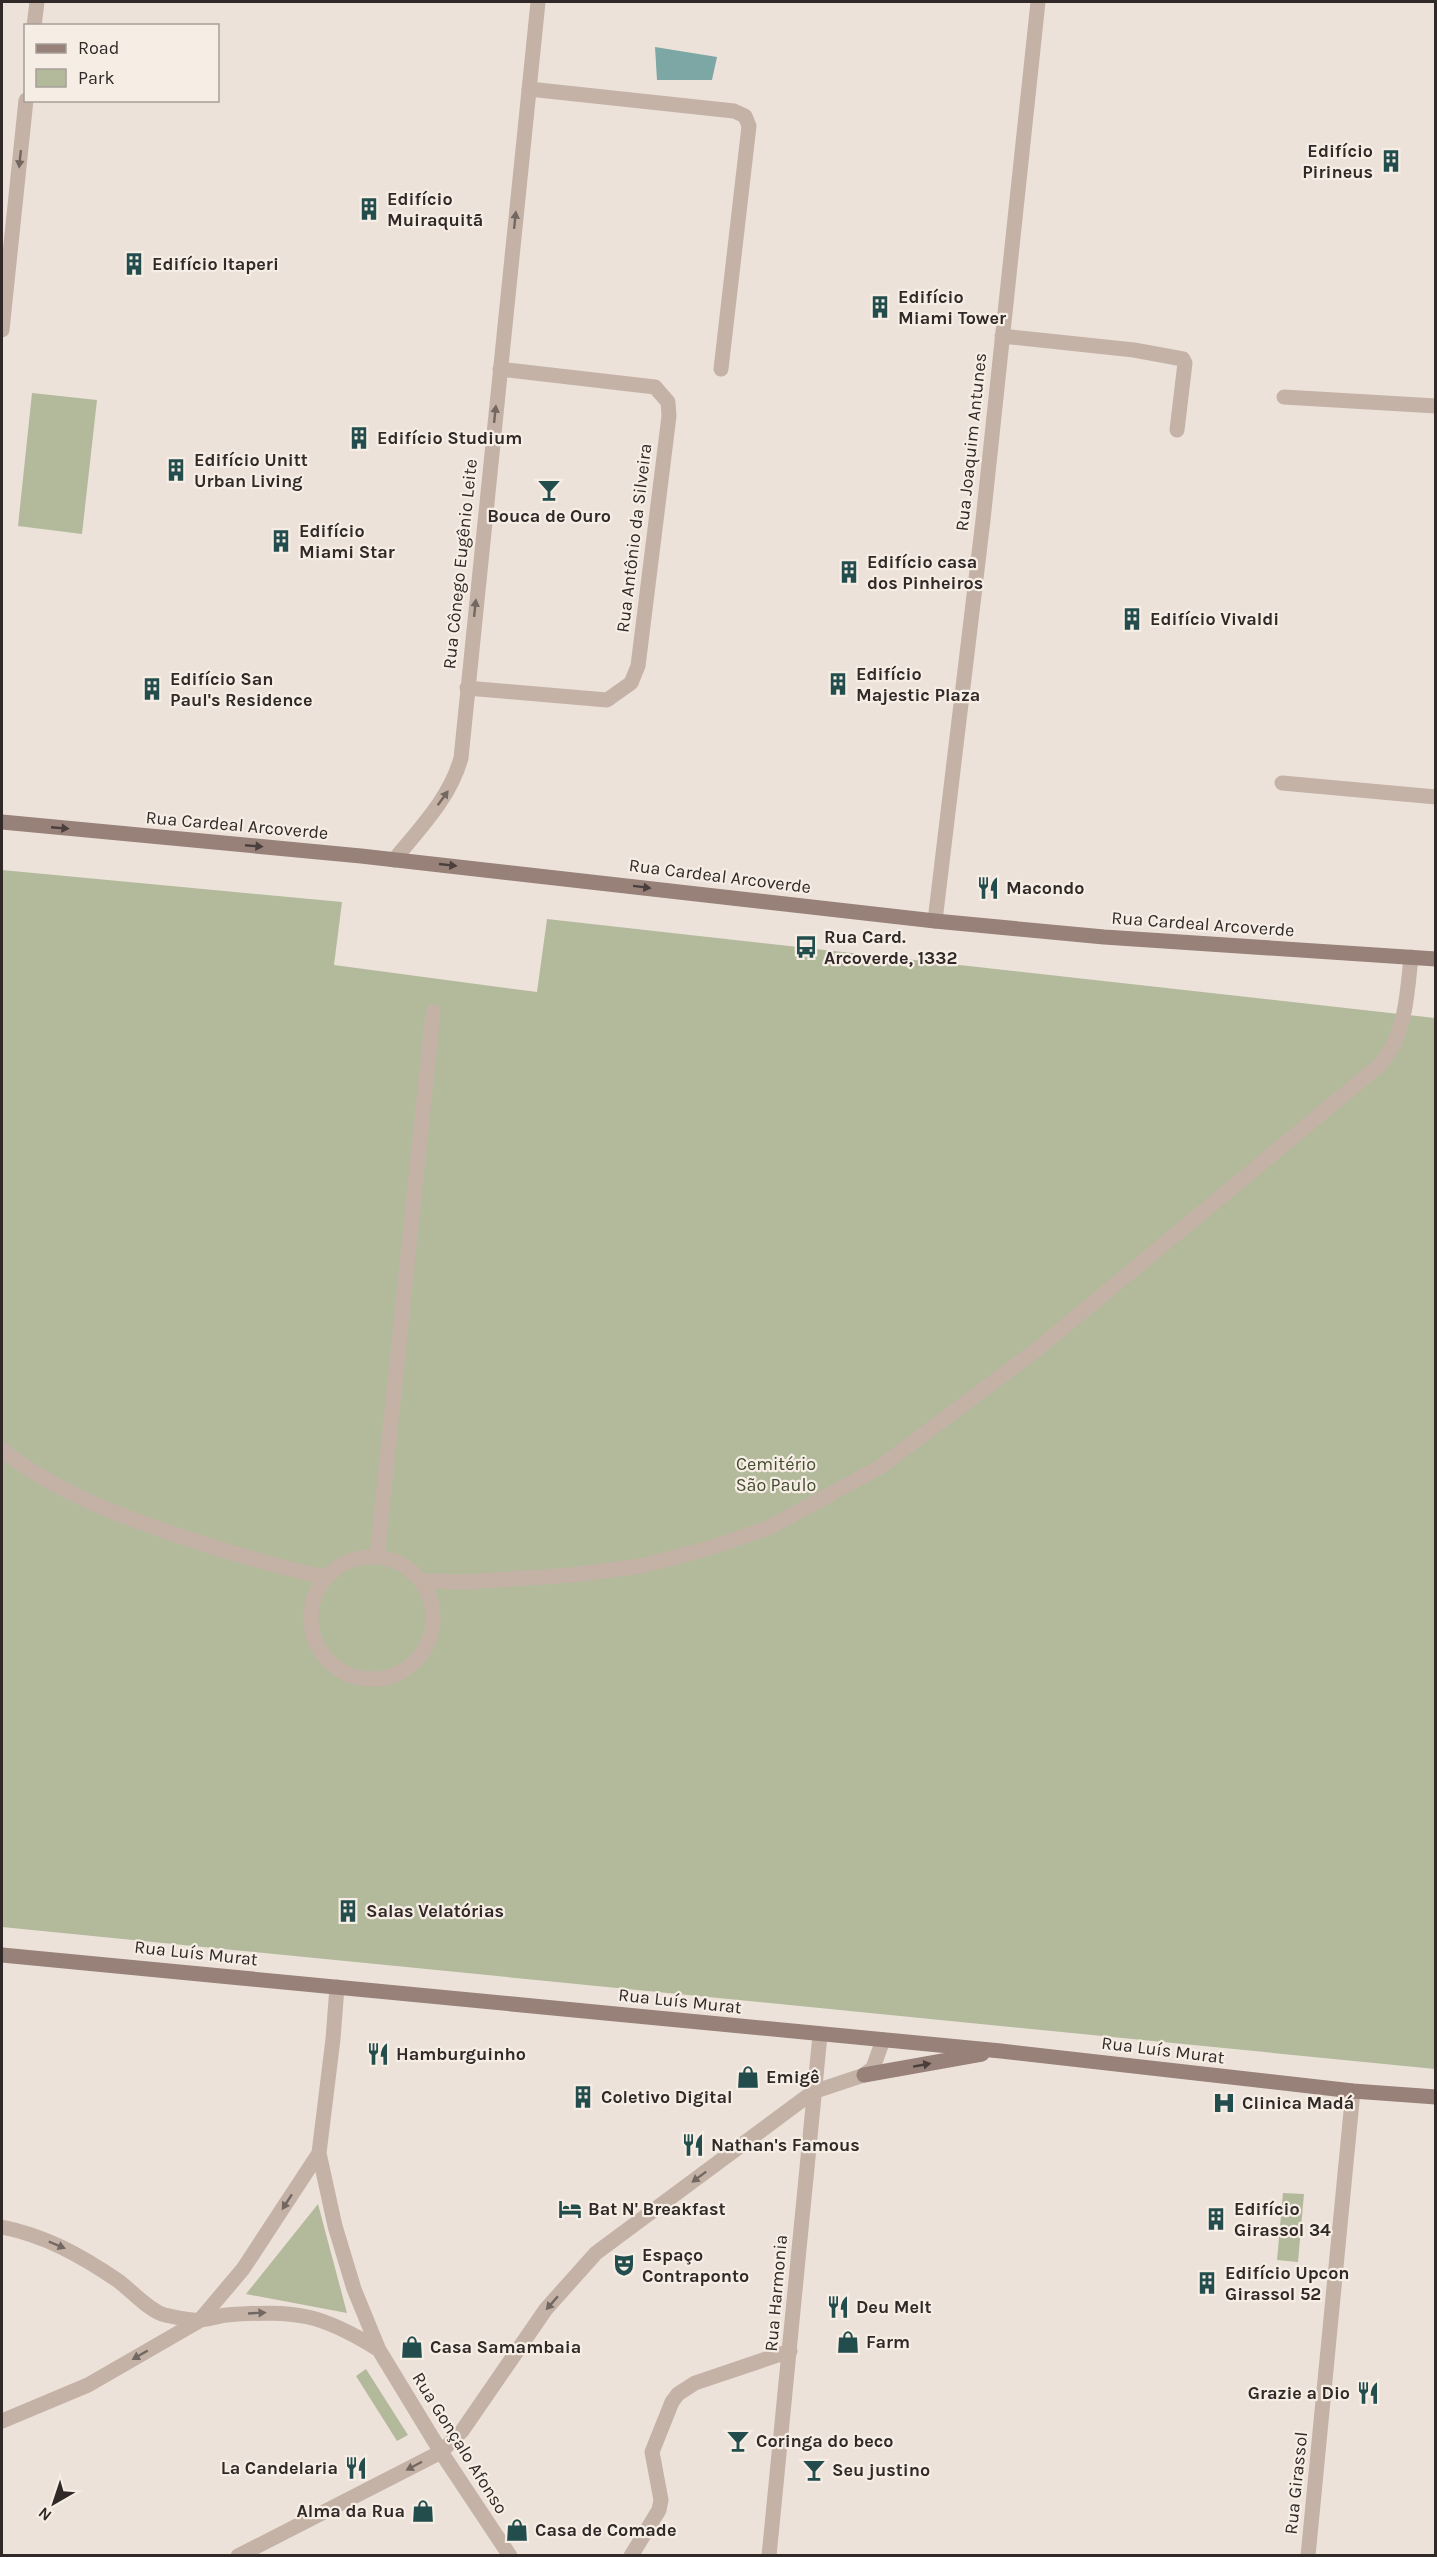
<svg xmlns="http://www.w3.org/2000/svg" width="1437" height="2557" viewBox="0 0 1437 2557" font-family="Karla,sans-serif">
<rect width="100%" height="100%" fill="#ede2da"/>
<path fill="#b3ba9c" d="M32,393l65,7 -15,134 -64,-8z
M2,870l340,32 -8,63 203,27 10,-73 888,99v1051l-1433,-142z
M1283,2193l21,1 -6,68 -21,-2z
M318,2204l29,109 -101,-19z
M366,2369l42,66 -11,6 -41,-65z"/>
<path fill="#7ca7a5" d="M655,47l62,10 -5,23h-55z"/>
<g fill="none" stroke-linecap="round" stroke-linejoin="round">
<path stroke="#c4b2a7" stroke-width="15" d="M529,89l205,22 11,5 4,10 -28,243
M1284,397l152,9
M2,1450c54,42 117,66 181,87 47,16 94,30 142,40
M311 1618a61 61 0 1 1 122 0a61 61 0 1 1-122 0Z
M377,1557l56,-545
M421,1581l45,1 105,-7 70,-9 62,-16 65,-22 112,-61 155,-116 346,-287c25,-31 26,-69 30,-107"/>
<path stroke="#c4b2a7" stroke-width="15" d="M34,26l3,-24
M2,330l24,-230
M1002,336l132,14 49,9 2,4 -8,67
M467,688l140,12 24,-17 7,-17 31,-250 -1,-14 -13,-15 -155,-18
M1282,783l154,14
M394,860c26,-32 56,-62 67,-102l77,-756
M935,921l48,-401 55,-518
M319,2153l16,73 19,63 25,61 62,102 69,104
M2,2227c44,9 78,28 115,53 13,9 33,32 48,35 10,2 25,6 36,5 9,-1 17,-4 26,-5 68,-5 94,-2 152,35
M2,2421l86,-36 111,-64 44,-52 76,-116 14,-114 4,-52
M238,2556l203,-104 21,-21 84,-122 50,-56 217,-161 51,-17 9,-7 10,-28
M631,2556l28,-46 2,-10 -9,-48 20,-50 6,-8 17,-11 95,-32
M769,2556l51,-521
M1308,2556l45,-465"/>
<path stroke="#978179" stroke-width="15" d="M2,822l359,34 574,65 169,16 332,22
M2,1955l999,96 352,40 83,6
M864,2075l118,-21"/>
</g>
<defs><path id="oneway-solid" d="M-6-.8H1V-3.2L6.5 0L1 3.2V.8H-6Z" transform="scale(1.5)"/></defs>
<g fill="#736761">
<use href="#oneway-solid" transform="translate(20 159) rotate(96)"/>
<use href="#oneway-solid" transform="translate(515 220) rotate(-84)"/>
<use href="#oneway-solid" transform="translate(495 414) rotate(-84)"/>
<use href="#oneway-solid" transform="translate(475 608) rotate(-84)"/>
<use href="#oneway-solid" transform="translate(443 798) rotate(-54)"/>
<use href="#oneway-solid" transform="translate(699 2177) rotate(143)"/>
<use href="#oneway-solid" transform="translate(287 2202) rotate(123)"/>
<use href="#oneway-solid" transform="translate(57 2245) rotate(23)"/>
<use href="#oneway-solid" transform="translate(552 2303) rotate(131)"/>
<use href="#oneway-solid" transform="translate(257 2313) rotate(-3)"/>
<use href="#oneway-solid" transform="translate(140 2355) rotate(150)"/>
<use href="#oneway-solid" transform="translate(414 2466) rotate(152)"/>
</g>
<g fill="#4a3f3c">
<use href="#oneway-solid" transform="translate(60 828) rotate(5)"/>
<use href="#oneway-solid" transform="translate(254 846) rotate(5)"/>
<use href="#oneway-solid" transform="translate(448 865) rotate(6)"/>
<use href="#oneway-solid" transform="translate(642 887) rotate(7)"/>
<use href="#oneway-solid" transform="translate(922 2065) rotate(-10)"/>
</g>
<defs>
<g id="building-bare" transform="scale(1.8)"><path d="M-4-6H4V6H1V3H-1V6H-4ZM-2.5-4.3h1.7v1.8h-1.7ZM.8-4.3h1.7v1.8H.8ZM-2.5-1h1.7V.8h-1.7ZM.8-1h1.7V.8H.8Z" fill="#224d4c" stroke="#f6ede5" stroke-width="2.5" paint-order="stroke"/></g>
<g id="bar-bare" transform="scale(1.8)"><path d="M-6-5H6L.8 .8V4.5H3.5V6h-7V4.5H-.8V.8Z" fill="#224d4c" stroke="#f6ede5" stroke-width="2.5" paint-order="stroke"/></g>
<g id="restaurant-bare" transform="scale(1.8)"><path d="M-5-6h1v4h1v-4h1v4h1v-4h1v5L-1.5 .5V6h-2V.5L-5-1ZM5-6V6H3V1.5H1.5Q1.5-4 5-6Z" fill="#224d4c" stroke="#f6ede5" stroke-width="2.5" paint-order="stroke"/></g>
<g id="bus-bare" transform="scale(1.8)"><path d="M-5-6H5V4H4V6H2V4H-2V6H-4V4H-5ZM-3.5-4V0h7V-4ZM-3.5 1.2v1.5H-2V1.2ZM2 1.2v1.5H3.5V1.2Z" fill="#224d4c" stroke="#f6ede5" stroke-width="2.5" paint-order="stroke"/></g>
<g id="shop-bare" transform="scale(1.8)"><path d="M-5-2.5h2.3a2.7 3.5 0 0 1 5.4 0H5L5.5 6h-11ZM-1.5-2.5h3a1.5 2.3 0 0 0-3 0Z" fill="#224d4c" stroke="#f6ede5" stroke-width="2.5" paint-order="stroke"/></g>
<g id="hospital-bare" transform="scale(1.8)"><path d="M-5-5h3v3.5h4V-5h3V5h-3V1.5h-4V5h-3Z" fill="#224d4c" stroke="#f6ede5" stroke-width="2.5" paint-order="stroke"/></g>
<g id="hotel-bare" transform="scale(1.8)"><path d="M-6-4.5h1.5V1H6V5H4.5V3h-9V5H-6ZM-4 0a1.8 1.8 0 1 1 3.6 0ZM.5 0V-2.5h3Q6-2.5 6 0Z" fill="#224d4c" stroke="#f6ede5" stroke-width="2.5" paint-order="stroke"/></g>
<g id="theatre-bare" transform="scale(1.8)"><path d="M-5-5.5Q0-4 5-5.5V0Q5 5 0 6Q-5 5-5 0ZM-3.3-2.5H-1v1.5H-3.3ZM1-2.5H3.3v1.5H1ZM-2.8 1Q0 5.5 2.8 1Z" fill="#224d4c" stroke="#f6ede5" stroke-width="2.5" paint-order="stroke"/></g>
</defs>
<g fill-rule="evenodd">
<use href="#building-bare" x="1391" y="161"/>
<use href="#building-bare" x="369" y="209"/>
<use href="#building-bare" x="134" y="264"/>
<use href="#building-bare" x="880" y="307"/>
<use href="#building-bare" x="359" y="438"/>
<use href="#building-bare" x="176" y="470"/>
<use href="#bar-bare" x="549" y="490"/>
<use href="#building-bare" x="281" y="541"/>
<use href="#building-bare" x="849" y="572"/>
<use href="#building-bare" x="1132" y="619"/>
<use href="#building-bare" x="838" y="684"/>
<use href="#building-bare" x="152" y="689"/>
<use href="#restaurant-bare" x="988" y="888"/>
<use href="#bus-bare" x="806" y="947"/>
<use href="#building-bare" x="348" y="1911"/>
<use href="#restaurant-bare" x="378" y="2054"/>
<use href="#shop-bare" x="748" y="2077"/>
<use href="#building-bare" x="583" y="2097"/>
<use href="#hospital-bare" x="1224" y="2103"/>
<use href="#restaurant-bare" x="693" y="2145"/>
<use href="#hotel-bare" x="570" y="2209"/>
<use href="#building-bare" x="1216" y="2219"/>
<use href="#theatre-bare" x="624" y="2265"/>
<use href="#building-bare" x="1207" y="2283"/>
<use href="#restaurant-bare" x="838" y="2307"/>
<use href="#shop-bare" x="848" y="2342"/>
<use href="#shop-bare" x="412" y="2347"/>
<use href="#restaurant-bare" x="1368" y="2393"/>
<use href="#bar-bare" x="738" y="2441"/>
<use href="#restaurant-bare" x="356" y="2468"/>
<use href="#bar-bare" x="814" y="2470"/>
<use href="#shop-bare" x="423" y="2511"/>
<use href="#shop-bare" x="517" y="2530"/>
</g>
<g text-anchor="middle" stroke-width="4.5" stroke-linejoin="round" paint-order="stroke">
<g font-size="18" font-weight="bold" fill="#312927" stroke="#f6ede5" text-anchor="start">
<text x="1373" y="157" text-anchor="end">Edifício<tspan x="1373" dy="21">Pirineus</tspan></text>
<text x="387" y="205">Edifício<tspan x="387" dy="21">Muiraquitã</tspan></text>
<text x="152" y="270">Edifício Itaperi</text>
<text x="898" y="303">Edifício<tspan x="898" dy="21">Miami Tower</tspan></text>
<text x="377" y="444">Edifício Studium</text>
<text x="194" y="466">Edifício Unitt<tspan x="194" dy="21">Urban Living</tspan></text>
<text x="549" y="522" text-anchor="middle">Bouca de Ouro</text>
<text x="299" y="537">Edifício<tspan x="299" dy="21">Miami Star</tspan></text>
<text x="867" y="568">Edifício casa<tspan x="867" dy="21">dos Pinheiros</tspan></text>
<text x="1150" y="625">Edifício Vivaldi</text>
<text x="856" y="680">Edifício<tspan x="856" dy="21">Majestic Plaza</tspan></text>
<text x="170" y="685">Edifício San<tspan x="170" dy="21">Paul's Residence</tspan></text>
<text x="1006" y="894">Macondo</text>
<text x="824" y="943">Rua Card.<tspan x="824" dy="21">Arcoverde, 1332</tspan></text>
<text x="366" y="1917">Salas Velatórias</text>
<text x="396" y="2060">Hamburguinho</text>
<text x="766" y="2083">Emigê</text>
<text x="601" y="2103">Coletivo Digital</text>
<text x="1242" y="2109">Clinica Madá</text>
<text x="711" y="2151">Nathan's Famous</text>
<text x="588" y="2215">Bat N' Breakfast</text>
<text x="1234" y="2215">Edifício<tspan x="1234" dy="21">Girassol 34</tspan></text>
<text x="642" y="2261">Espaço<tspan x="642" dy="21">Contraponto</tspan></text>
<text x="1225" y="2279">Edifício Upcon<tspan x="1225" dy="21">Girassol 52</tspan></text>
<text x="856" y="2313">Deu Melt</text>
<text x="866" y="2348">Farm</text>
<text x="430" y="2353">Casa Samambaia</text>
<text x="1350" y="2399" text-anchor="end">Grazie a Dio</text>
<text x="756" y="2447">Coringa do beco</text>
<text x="338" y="2474" text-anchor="end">La Candelaria</text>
<text x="832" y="2476">Seu justino</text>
<text x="405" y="2517" text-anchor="end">Alma da Rua</text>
<text x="535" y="2536">Casa de Comade</text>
</g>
<g font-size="18" fill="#312927" stroke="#f6ede5">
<text transform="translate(971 442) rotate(-84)" y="6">Rua Joaquim Antunes</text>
<text transform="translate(634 538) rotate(-83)" y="6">Rua Antônio da Silveira</text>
<text transform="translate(460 564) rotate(-84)" y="6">Rua Cônego Eugênio Leite</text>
<text transform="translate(237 825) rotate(5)" y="6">Rua Cardeal Arcoverde</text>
<text transform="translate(720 876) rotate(7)" y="6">Rua Cardeal Arcoverde</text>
<text transform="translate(1203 924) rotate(4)" y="6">Rua Cardeal Arcoverde</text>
<text transform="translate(196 1953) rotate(6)" y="6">Rua Luís Murat</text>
<text transform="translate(680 2001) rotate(6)" y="6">Rua Luís Murat</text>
<text transform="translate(1163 2050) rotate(7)" y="6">Rua Luís Murat</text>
<text transform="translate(776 2293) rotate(-85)" y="6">Rua Harmonia</text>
<text transform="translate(460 2443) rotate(58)" y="6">Rua Gonçalo Afonso</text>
<text transform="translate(1296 2483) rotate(-84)" y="6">Rua Girassol</text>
</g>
<g font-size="18" fill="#444c2e" stroke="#f6ede5">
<text x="776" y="1470">Cemitério<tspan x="776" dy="21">São Paulo</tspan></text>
</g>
</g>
<rect width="1437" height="2557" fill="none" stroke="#312927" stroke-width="6"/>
<rect x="24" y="24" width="195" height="78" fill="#f6ede5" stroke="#a79f99" stroke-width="1.5"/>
<rect x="36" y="44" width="30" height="9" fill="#978179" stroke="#a79f99" stroke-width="1.5"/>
<text x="78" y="54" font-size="18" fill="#312927">Road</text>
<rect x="36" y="69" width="30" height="18" fill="#b3ba9c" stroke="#a79f99" stroke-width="1.5"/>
<text x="78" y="84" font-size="18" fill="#312927">Park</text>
<g transform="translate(54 2503) rotate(219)" stroke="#f6ede5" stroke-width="4.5" paint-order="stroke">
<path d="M0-4.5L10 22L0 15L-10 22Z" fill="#312927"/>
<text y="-9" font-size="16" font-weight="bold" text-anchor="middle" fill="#312927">N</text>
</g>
</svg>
